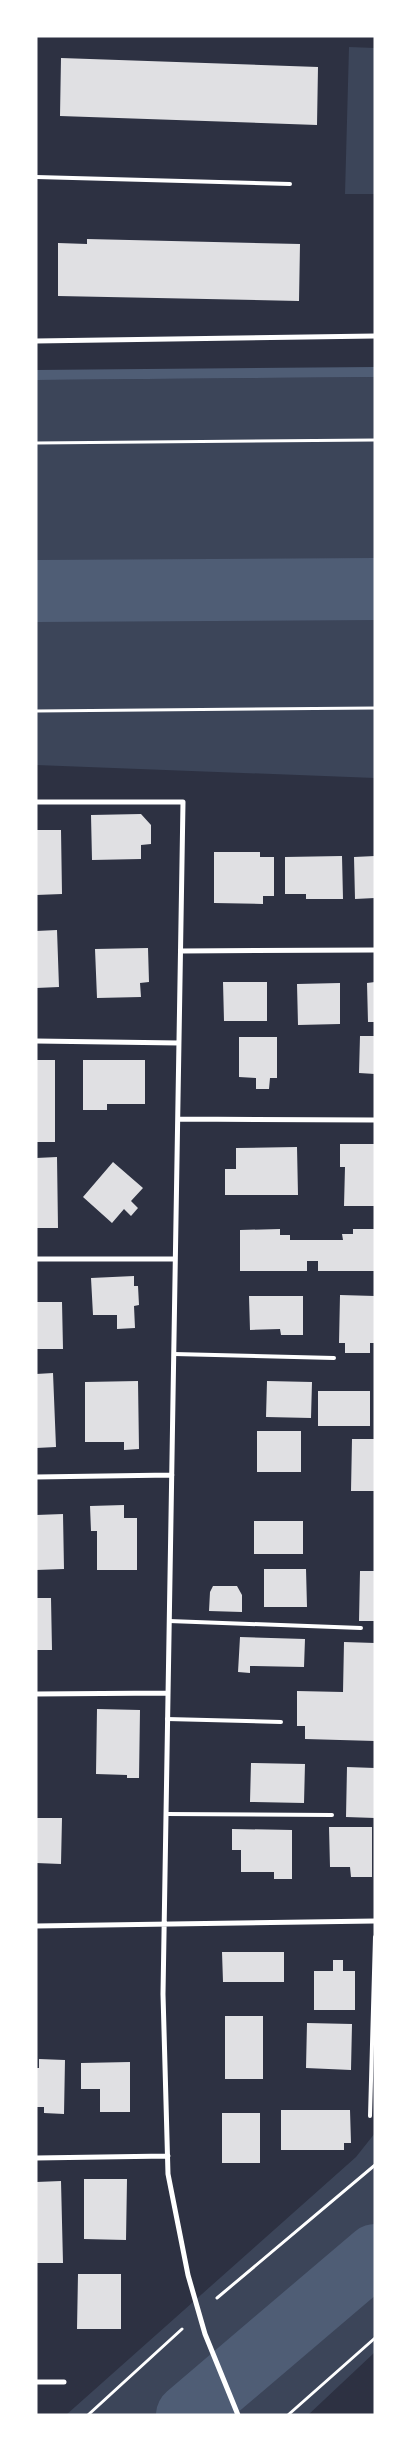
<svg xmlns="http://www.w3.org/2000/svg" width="411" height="2451" viewBox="0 0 411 2451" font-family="'Asap Condensed',sans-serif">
<rect width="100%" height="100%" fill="#2d3142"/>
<path fill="#3c4559" d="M349,47l26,1v146h-30z
M375,377v401l-339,-13v-385z
M375,2133v219l-67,63h-242l290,-258z"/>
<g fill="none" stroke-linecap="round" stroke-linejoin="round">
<path stroke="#4f5d75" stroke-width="10" d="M36,375l339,-3"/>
<path stroke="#4f5d75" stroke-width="62" d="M36,591l339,-2
M187,2415l188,-160"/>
</g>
<path fill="#e0e0e3" d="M61,58l257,9 -1,58 -257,-9z
M87,239l213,5 -1,57 -241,-5v-53l29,1z
M141,814l10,11v19l-10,1v14l-49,1 -1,-45z
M36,830h25l1,64 -26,1z
M214,852h46v5h14v39h-11v8l-49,-1z
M342,856l1,43h-37v-5h-21v-37z
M375,856v42l-20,1 -1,-42z
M57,930l2,57 -23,1v-57z
M148,948l1,34 -9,1 1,14 -44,1 -2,-49z
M223,982h44v39h-43z
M375,982v40h-7l-1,-39z
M340,983v41l-42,1 -1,-41z
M360,1036h15v38l-16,-1z
M239,1037h38v41h-7l-1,11h-13v-11l-17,-1z
M36,1060h19v82h-19z
M83,1060h62v44h-38v6h-24z
M340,1144h35v62h-31l1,-39h-5z
M297,1147l1,48h-73v-26h11v-21z
M57,1157l1,71h-22v-70z
M113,1162l30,26 -12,13 7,7 -7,8 -7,-7 -12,14 -29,-26z
M280,1229v6h10v5h53l-1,-6h11v-5h22v42h-57v-10h-11v10h-67v-41z
M134,1276v10h4l1,19 -5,1 1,22 -18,1v-14h-24l-2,-37z
M340,1295l35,1v47h-5v10h-25v-10h-6z
M249,1296h54v39h-22l-1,-6 -30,1z
M36,1302h26l1,47h-27z
M53,1373l3,74 -20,1v-74z
M138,1381l1,68 -15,1v-8h-39v-60z
M267,1381l45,1 -1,36 -45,-1z
M318,1391h52v35h-52z
M257,1431h44v41h-44z
M352,1439h23v52h-24z
M124,1505v13h13v52h-40v-39h-6l-1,-25z
M63,1514l1,55 -28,1v-55z
M254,1521h49v33h-49z
M264,1569h42l1,38h-43z
M360,1571h15v50h-16z
M213,1586h24l5,9v17l-33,-1 1,-19z
M36,1598h15l1,52h-16z
M240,1637l65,2 -1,28 -54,-1v7l-12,-1z
M344,1642l31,1v98l-70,-2v-13h-8v-35l46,1z
M97,1709l43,1 -1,68h-12v-3l-31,-1z
M251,1763l54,1 -1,39 -54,-1z
M347,1767l28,1v50l-29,-1z
M36,1818h26l-1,46 -25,-1z
M329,1827h43v50h-21l-1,-10h-20z
M232,1829l60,1v49h-18v-7h-33v-22h-9z
M222,1952h62v30h-61z
M333,1960h10v11h12v39h-41v-39h19z
M225,2016h38v63h-38z
M307,2023l45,1 -1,46 -45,-2z
M39,2059l26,1 -1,54 -20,-1v-6h-8v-39h3z
M130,2062v50h-30v-23h-19v-26z
M281,2110h69l1,33h-7v7h-63z
M222,2113h38v50h-38z
M84,2179h43l-1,61 -42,-1z
M61,2181l2,82h-27v-81z
M78,2274h43v55h-44z"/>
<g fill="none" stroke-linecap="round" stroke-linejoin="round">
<path stroke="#fff" stroke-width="3" d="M36,443l339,-3
M36,711l339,-3
M217,2298l158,-133
M88,2415l94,-86
M288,2415l87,-77"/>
<path stroke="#fff" stroke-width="4" d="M36,177l254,7
M174,1354l160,4
M169,1621l192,7
M167,1719l114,3
M166,1814l166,1
M370,2116l5,-179"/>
<path stroke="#fff" stroke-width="5" d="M36,341l339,-5
M36,802h147l-20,1192 5,180 20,101 17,59 33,81
M181,951l194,-1
M36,1041l143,2
M178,1119l197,1
M36,1259h139
M36,1477l136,-2
M36,1694l132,-1
M36,1926l339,-5
M36,2158l132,-2
M36,2382h28"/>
</g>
<rect width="411" height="2451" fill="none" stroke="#ffffff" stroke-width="75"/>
</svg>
